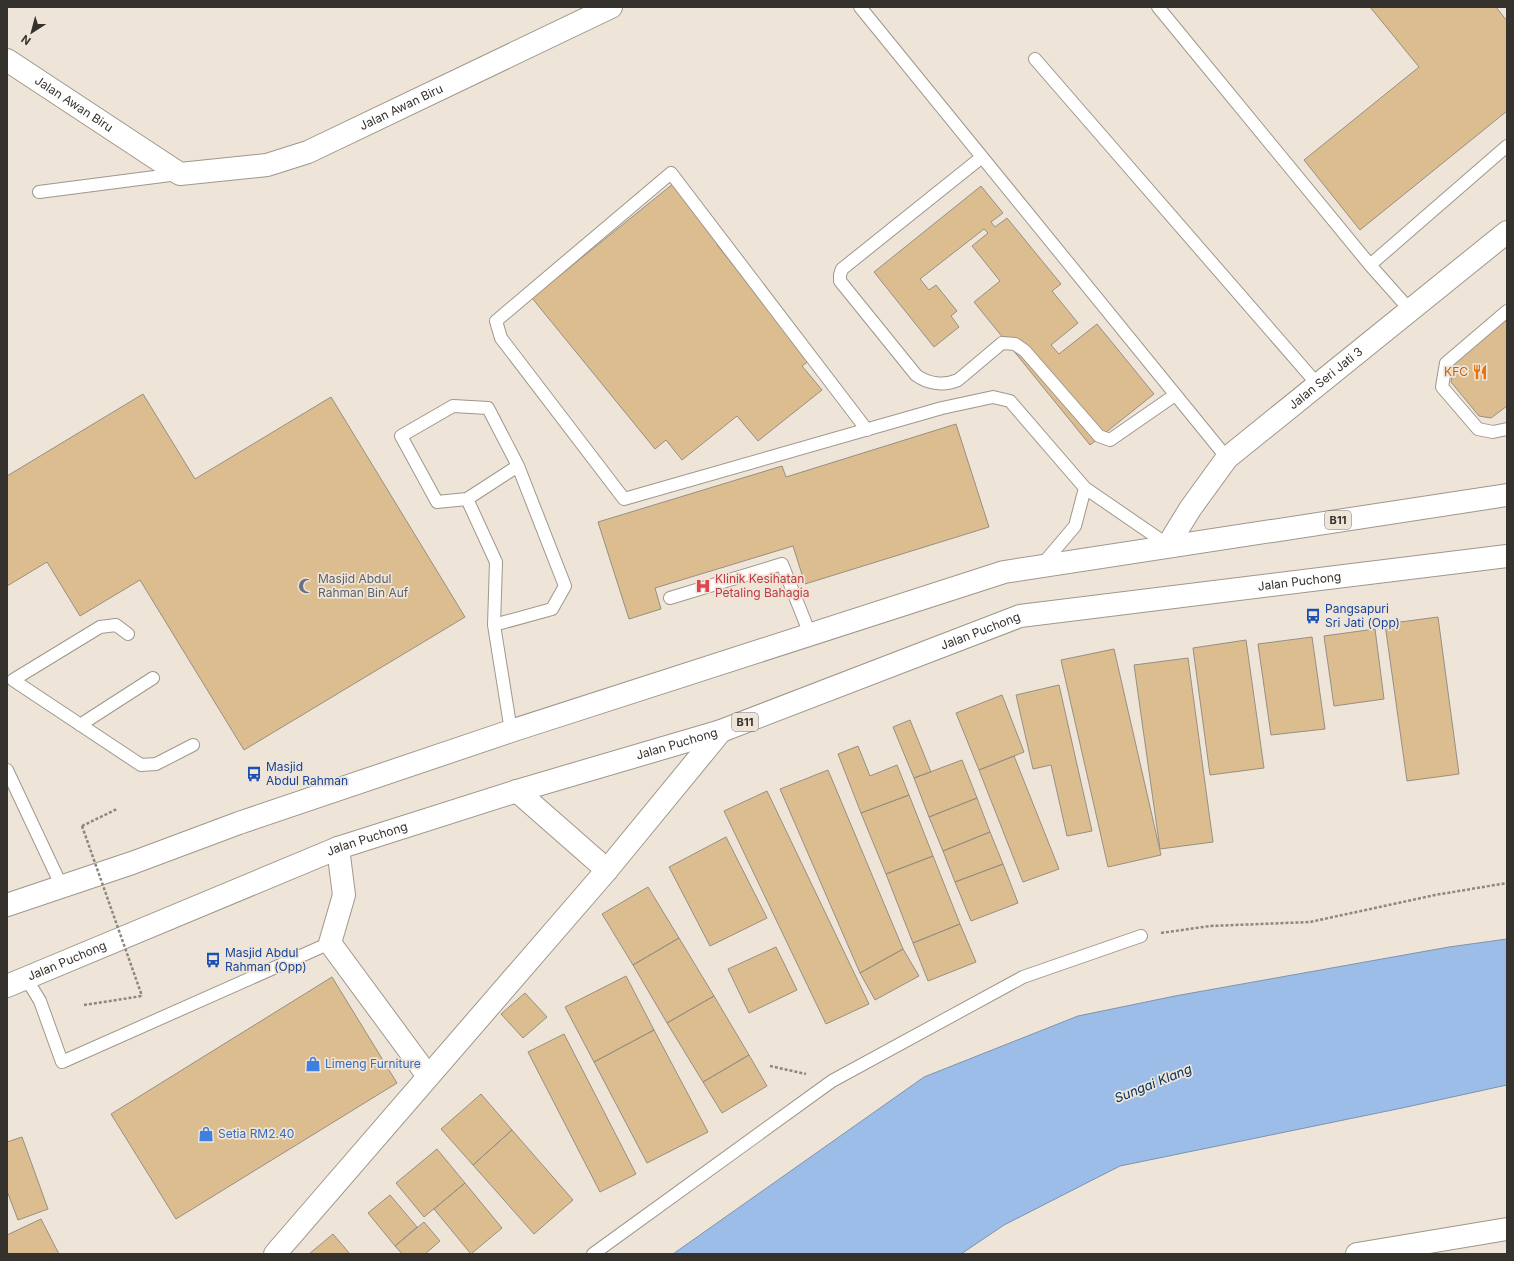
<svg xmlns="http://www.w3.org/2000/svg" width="1514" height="1261" viewBox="0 0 1514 1261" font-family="Inter,sans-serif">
<rect width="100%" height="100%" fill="#eee5d8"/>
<path fill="#9cbde8" stroke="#7d93b0" d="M1507,939v146l-105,23 -282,58 -116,59 -43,29h-288l251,-177 154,-61 97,-20 274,-49z"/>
<path fill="#dcbd8f" stroke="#978f83" d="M1370,7h126l11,14v90l-147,119 -56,-70 115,-93z
M674,183l48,58 -5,4 93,115 -8,6 20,24 -64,51 -21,-25 -55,44 -16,-20 -11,9 -123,-151z
M981,186l22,27 -12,9 4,5 12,-9 54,66 -9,7 26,32 -27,22 8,9 38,-30 57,70 -64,51 -116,-143 26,-21 -28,-35 16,-13 -4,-4 -64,50 9,11 7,-5 21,26 -6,5 8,11 -25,20 -60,-75z
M1507,317v89l-16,12 -12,-2 -28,-34 3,-20z
M143,394l52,85 136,-82 134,220 -221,133 -104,-170 -60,36 -33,-54 -40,24v-110z
M956,424l33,103 -184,57 -12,-38 -138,42 6,21 -32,10 -31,-97 184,-56 4,11z
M1438,617l21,157 -52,7 -22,-157z
M1375,629l9,70 -50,7 -10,-70z
M1312,637l13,92 -54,6 -13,-91z
M1246,640l18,128 -54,7 -17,-127z
M1114,649l47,206 -53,12 -47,-207z
M1188,658l25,184 -53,7 -26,-184z
M1059,685l33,146 -25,5 -16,-71 -18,4 -17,-74z
M1002,695l22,57 -45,18 -23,-57z
M910,720l21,52 -17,6 -21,-51z
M858,746l12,30 27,-11 12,30 -48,18 -23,-59z
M1014,756l45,113 -36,13 -44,-112z
M962,760l15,38 -48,19 -15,-39z
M828,770l75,179 -43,24 -80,-184z
M767,791l102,213 -43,20 -102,-213z
M909,795l24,61 -47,18 -25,-61z
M977,798l13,34 -47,19 -14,-34z
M990,832l13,32 -48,18 -12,-31z
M726,837l41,81 -57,28 -41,-79z
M933,856l27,68 -47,19 -27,-69z
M1003,864l15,39 -47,18 -16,-39z
M648,887l31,51 -46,27 -31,-51z
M960,924l16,38 -48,19 -15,-38z
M679,938l35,58 -47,27 -34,-58z
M776,947l21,43 -48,23 -21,-44z
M903,949l16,27 -44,24 -15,-27z
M626,976l28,54 -60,32 -29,-55z
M332,977l65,106 -221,136 -65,-105z
M525,993l22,24 -24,21 -22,-24z
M714,996l35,59 -46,27 -36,-59z
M654,1030l54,102 -61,31 -53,-101z
M564,1034l72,140 -36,18 -72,-140z
M749,1055l18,31 -45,27 -19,-31z
M481,1094l31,36 -39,35 -32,-36z
M512,1130l61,70 -39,34 -61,-69z
M22,1137l26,72 -30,11 -11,-29v-49z
M437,1149l28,34 -41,34 -28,-34z
M465,1183l37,45 -31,26 -37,-45z
M390,1195l27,32 -22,19 -27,-33z
M41,1219l18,35h-52v-19z
M424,1222l16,19 -15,13h-23l-7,-8z
M333,1234l17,20h-41z"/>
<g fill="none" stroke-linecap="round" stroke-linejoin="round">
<g stroke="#9f978b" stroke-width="14">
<path id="service" d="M860,7l367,451
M1158,7l212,258 40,45
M1035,59l283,326
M982,157l-140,112 -2,6v6l76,94c12,9 28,11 42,5l44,-37 13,1 10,7 74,85 11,4 65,-45
M39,192l139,-18
M1370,265l137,-119
M1507,311l-61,52 -4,24 36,42 15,3 14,-3
M867,430l-196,-257 -175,148 5,17 123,161 318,-91 51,-11 17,4 75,87 83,57
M467,499l51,-33
M1042,565l33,-39 10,-38
M670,598l112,-34 28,70
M494,625l58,-16 13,-23 -47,-120 -30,-58 -35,-2 -52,30 36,66 30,-3 29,63 -2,63 17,106
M128,634l-12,-9 -16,2 -87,53 128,85 15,-1 37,-19
M80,725l73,-47
M7,770l55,117
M26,978l14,23 22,61 268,-119
M593,1254l239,-173 191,-104 118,-41"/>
</g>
<g stroke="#9f978b" stroke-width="24">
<g id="minor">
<path id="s1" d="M7,60l173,114 87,-9 41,-13 303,-145"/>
<path id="s2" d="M1168,545l22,-36 37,-51 280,-226"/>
<path d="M517,791l90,79"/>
<path d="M338,848l6,47 -14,48 98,133"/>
<path d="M275,1254l332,-384 114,-139"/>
<path d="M1357,1254l150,-25"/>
</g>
</g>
<g stroke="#9f978b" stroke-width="24">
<g id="primary">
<path d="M7,905l125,-42 107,-40 272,-92 493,-159 503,-77"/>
<path id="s3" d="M7,986l331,-138 179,-57 204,-60 299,-115 487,-60"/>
</g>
</g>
<path stroke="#8d877e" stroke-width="2.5" stroke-dasharray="3 2" stroke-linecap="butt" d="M82,826l35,-17
M1161,933l49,-7 100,-4 125,-27 72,-12
M84,1005l58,-9
M770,1066l36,8"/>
<use href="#service" stroke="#fff" stroke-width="12"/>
<use href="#minor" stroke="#fff" stroke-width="22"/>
<use href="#primary" stroke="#fff" stroke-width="22"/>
<path stroke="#8d877e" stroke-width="2.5" stroke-dasharray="3 2" stroke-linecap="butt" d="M82,826l60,170"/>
</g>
<defs>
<g id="restaurant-bare" transform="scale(1.2)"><path d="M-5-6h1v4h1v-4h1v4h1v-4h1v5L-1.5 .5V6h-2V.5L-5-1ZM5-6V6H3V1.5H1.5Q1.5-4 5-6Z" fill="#e8710a" stroke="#eee5d8" stroke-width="2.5" paint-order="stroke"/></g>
<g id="mosque-bare" transform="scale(1.2)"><path d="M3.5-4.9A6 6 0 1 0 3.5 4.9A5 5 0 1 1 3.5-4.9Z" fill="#6b7280" stroke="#eee5d8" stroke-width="2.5" paint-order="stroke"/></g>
<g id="hospital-bare" transform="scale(1.2)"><path d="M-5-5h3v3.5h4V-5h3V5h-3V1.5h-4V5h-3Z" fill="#e0444e" stroke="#eee5d8" stroke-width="2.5" paint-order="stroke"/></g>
<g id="bus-bare" transform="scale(1.2)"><path d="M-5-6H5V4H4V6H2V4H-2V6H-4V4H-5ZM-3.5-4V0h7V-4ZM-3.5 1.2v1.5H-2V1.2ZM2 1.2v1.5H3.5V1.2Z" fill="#1a4fb4" stroke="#eee5d8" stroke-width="2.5" paint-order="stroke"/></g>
<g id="shop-bare" transform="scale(1.2)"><path d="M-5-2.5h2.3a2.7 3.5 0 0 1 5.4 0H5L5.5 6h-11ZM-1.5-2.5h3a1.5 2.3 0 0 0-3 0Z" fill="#3f7fe0" stroke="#eee5d8" stroke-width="2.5" paint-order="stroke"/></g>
</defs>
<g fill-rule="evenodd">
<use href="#restaurant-bare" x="1480" y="372"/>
<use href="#mosque-bare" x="306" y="586"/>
<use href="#hospital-bare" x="703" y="586"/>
<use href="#bus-bare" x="1313" y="616"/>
<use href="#bus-bare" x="254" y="774"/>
<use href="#bus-bare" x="213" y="960"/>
<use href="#shop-bare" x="313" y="1064"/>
<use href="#shop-bare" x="206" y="1134"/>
</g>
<g text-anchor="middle" stroke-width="3.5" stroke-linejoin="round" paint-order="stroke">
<g fill="#eee5d8" stroke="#6c6760" stroke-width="1">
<rect x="1325" y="511" width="26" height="18" rx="3"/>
<rect x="732" y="713" width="26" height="18" rx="3"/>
</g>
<g font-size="11" font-weight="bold" fill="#35312c">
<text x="1338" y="524">B11</text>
<text x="745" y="726">B11</text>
</g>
<g font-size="12" fill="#35312c" stroke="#eee5d8">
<text dy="4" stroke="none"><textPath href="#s1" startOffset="80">Jalan Awan Biru</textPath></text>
<text dy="4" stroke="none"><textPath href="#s1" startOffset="441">Jalan Awan Biru</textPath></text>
<text dy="4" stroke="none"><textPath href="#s2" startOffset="232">Jalan Seri Jati 3</textPath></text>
<text dy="4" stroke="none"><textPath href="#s3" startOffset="1361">Jalan Puchong</textPath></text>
<text dy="4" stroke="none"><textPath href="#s3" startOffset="1037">Jalan Puchong</textPath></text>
<text dy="4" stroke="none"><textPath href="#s3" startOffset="713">Jalan Puchong</textPath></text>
<text dy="4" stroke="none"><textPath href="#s3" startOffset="389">Jalan Puchong</textPath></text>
<text dy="4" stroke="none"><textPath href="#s3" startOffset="65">Jalan Puchong</textPath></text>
</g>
<g font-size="12" fill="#c56008" stroke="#eee5d8" text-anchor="end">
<text x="1468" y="376">KFC</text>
</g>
<g font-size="12" fill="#5b616d" stroke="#eee5d8" text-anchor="start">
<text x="318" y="583">Masjid Abdul<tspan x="318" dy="14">Rahman Bin Auf</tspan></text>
</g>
<g font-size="12" fill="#be3a42" stroke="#eee5d8" text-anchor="start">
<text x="715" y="583">Klinik Kesihatan<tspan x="715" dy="14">Petaling Bahagia</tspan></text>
</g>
<g font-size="12" fill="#164399" stroke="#eee5d8" text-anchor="start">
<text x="1325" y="613">Pangsapuri<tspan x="1325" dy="14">Sri Jati (Opp)</tspan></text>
<text x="266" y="771">Masjid<tspan x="266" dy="14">Abdul Rahman</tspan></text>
<text x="225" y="957">Masjid Abdul<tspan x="225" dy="14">Rahman (Opp)</tspan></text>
</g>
<g font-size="12" fill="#366cbe" stroke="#eee5d8" text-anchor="start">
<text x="325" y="1068">Limeng Furniture</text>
<text x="218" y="1138">Setia RM2.40</text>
</g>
<g font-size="13" font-style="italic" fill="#033264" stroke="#eee5d8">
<text transform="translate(1153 1083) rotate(-22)" y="5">Sungai Klang</text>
</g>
</g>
<rect width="1514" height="1261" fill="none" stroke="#35312c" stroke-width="16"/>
<g transform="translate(32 32) rotate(216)" stroke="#eee5d8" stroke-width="3" paint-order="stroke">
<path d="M0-3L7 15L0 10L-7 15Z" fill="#35312c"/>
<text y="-6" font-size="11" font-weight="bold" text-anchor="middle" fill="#35312c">N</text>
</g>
</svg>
